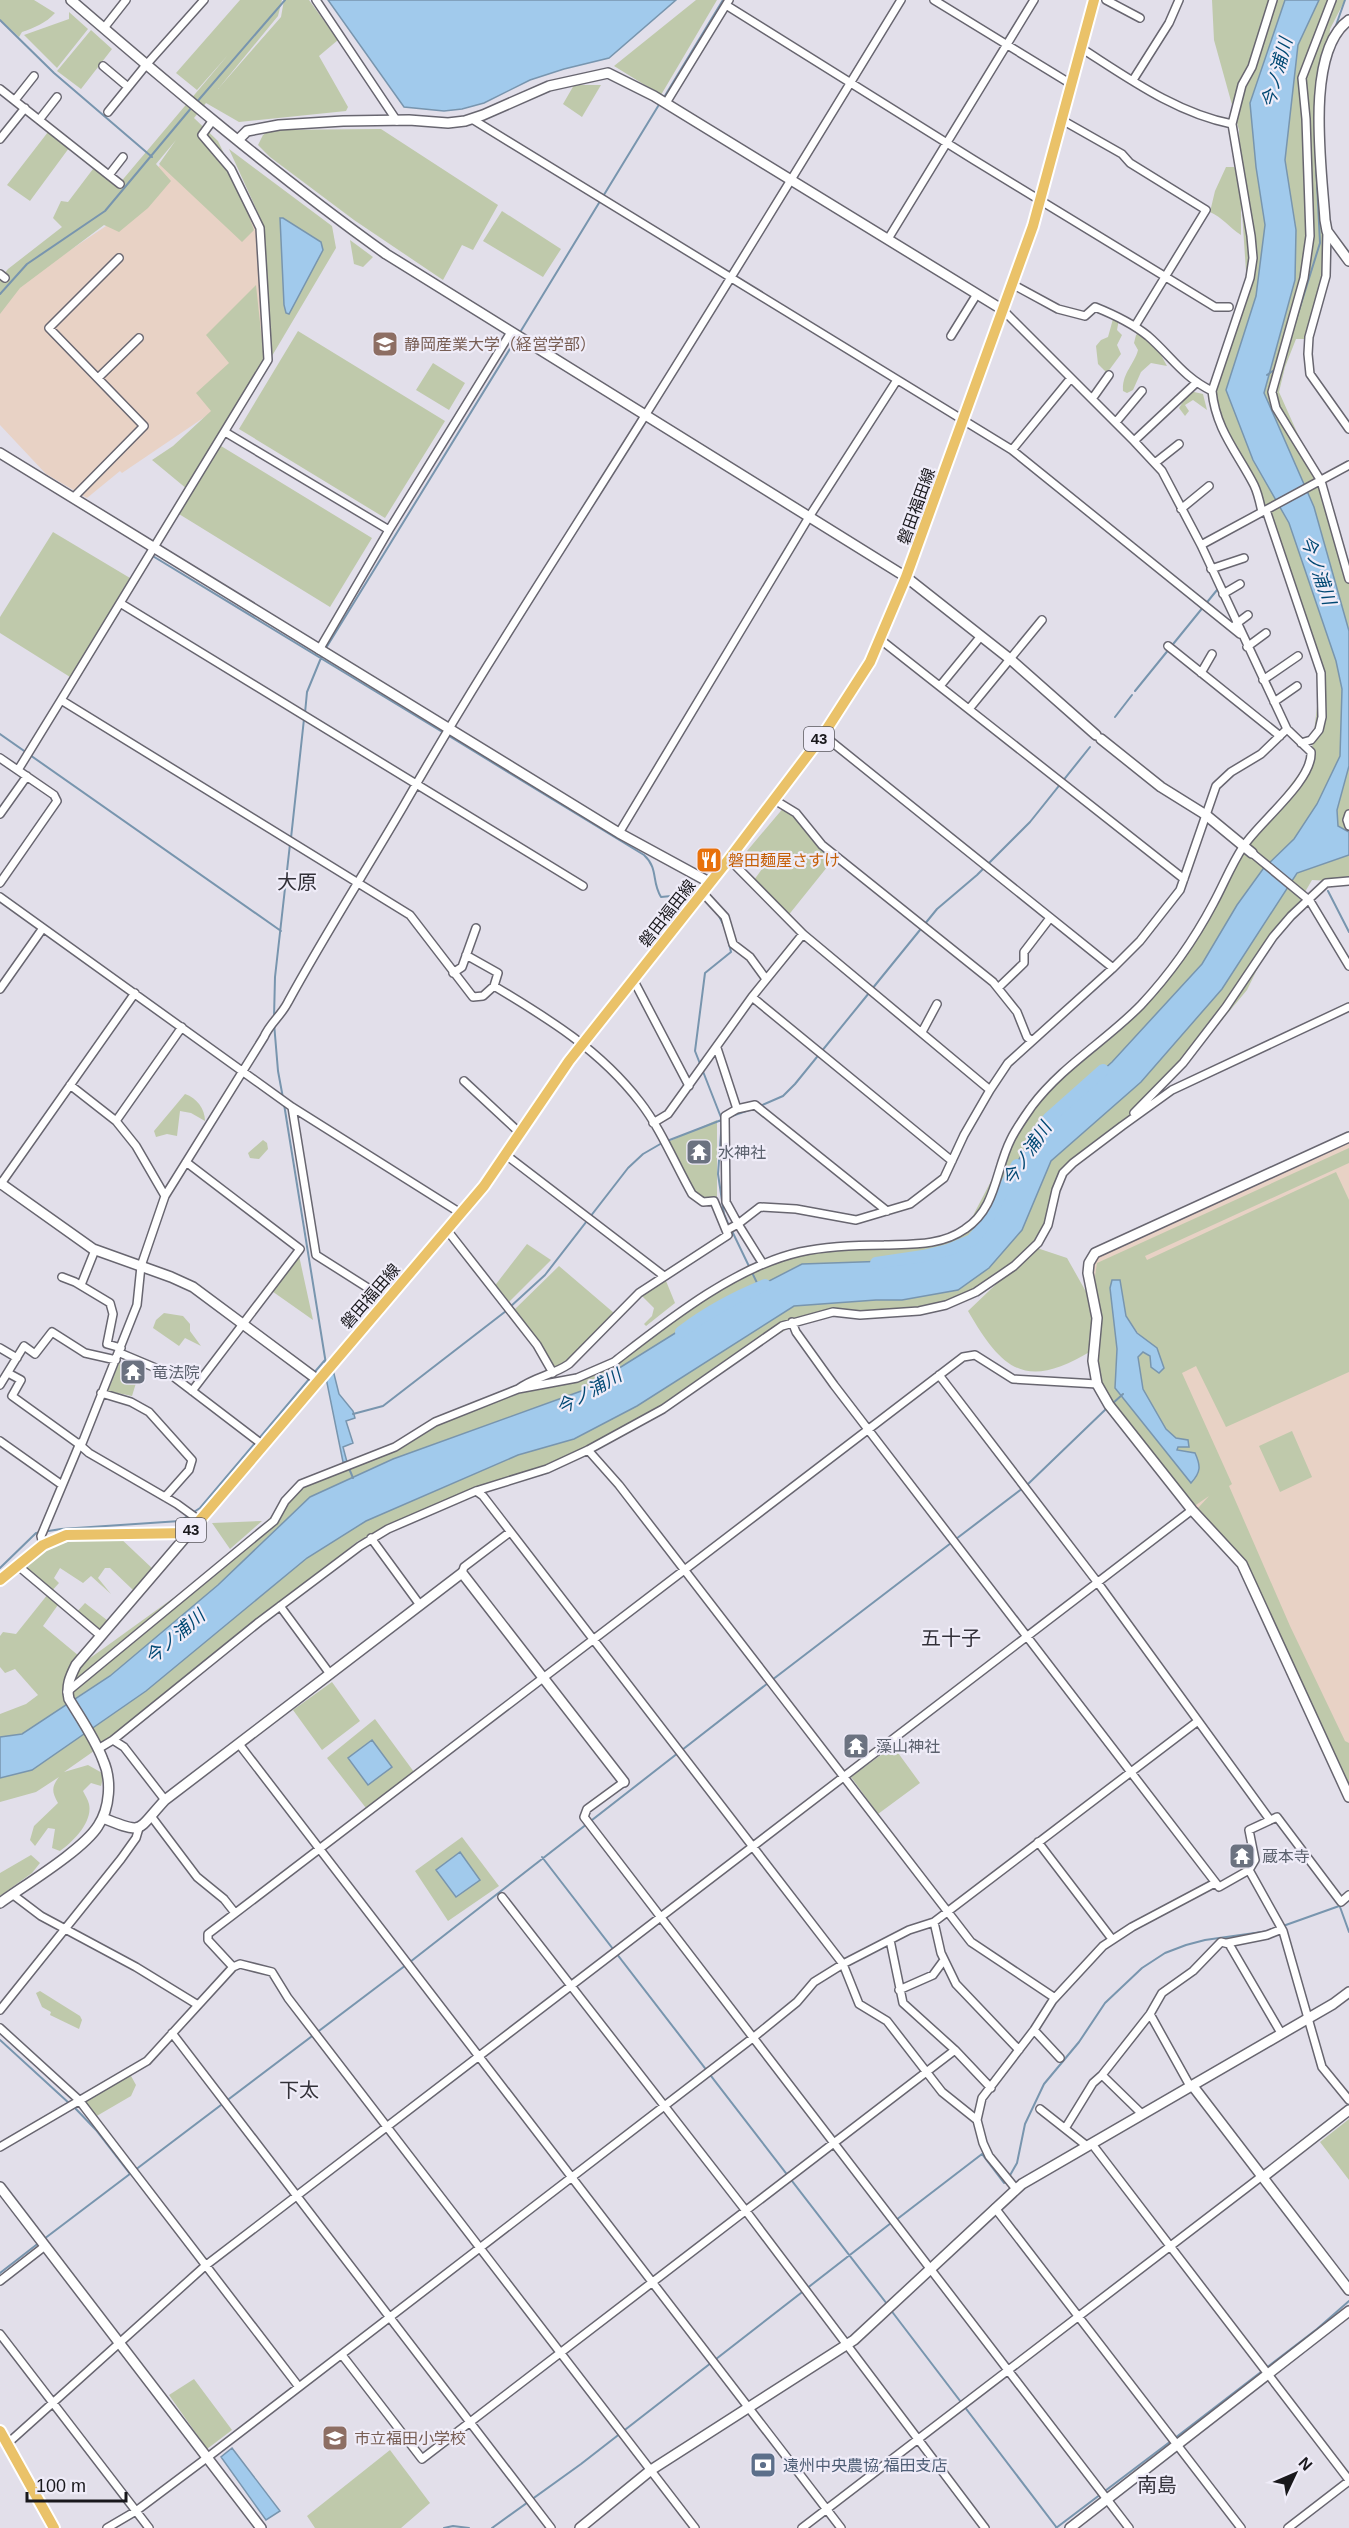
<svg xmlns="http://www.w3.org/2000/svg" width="1349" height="2528" viewBox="0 0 1349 2528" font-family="Helvetica,'Noto Sans JP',sans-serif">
<rect width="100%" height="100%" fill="#e2dfea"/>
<path fill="#e8d2c5" d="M190,128l63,89 8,23 6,117 -15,28 -130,88 -2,-2 -33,27 -41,-24 -46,-49v-114l17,-22 22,-18 76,-51z
M1349,1137v651l-107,-224 -50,-54 -95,-126 -8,-121 6,-10z"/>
<path fill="#bfc9ab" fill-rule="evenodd" d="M0,0h34l21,13c-9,10 -21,15 -33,19l-3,5 -19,-18z
M240,0h42l-4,16 -60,73 63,-72 3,-17h25l29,40 -19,16 29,51 -2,4 -107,11 -33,-19 -12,15 24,23 15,32 21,57 -12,12 -83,-78 17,-24 -20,24 15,17 -23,27 -29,24 -15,-7 -84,63 -20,26v-35l8,-10 54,-42 -9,-9 8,-17 7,1 28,-37 23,19 109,-129 -31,35 -21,-17z
M696,0h21l-56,95 -47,-29z
M1212,0h133l-15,29 -6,66v137l2,33 -18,74h-12l-11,28 -6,25 25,56 20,31 -3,2 28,98v303l-37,-2 -21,36 -18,21 -26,53 -59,71 -72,70 -52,46 -20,55 -10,15 33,11 22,39 5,48 4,-25 -3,-44 2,-13 252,-115v15l-204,93 2,4 189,-88 13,28v172l-123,55 -30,-61 -14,7 50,111 -3,2 61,140 55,115 4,2v45l-103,-226 -48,-54 11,-12 -16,11 -75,-95 -17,-28 -8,-34c-66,40 -89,23 -125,-39l46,-44 -38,25 -52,17 -121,10 -103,65 -106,59 -58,29 -67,22 -111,47 -217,177 -77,54 24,-7 16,9 -3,12 -10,-3 -8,8c2,4 5,9 6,13 4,18 -16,38 -29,47l-8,-3 3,-19 -7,-1 -13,18 -5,-6 4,-14 24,-23c-6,-11 -7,-16 1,-26l-23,15 -36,10v-88l26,-10 12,-9 -23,-26 -10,4 -5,-6v-31l3,-4 13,2 32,-40 12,8 -17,24 36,30 -4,13 166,-120 60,-65 76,-30 63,-34 170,-56 67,-48 93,-55 71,-14 84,-3 41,-15 57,-109 35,-42 101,-94 47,-69 37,-68 68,-89 10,-86 -68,-187 -26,-41 -15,-53 35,-105 -6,-89v38c-11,-7 -19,-18 -31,-23l5,-21 11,-24h8l7,13 -2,-50 -25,-90zM1120,1280l6,36 37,52 -4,5 -8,-6 -1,-11 -7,-4 -5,5 5,32 23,40 10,9 1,13 14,32 -76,-95z
M69,12l19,17 -31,39 -33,-33 45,-16z
M91,30l21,19 -31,40 -24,-18z
M574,85h27l-19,32 -19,-13z
M381,129l117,76 -25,45 -11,-5 -19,35 -89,-60 -84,-63 -12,-12 5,-10 7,-5z
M48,132l21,16 -39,53 -23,-16z
M229,149l103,77 4,22 -64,108 -9,-132z
M502,211l59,38 -18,28 -60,-36z
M350,240l23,17 -10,10 -9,-3z
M256,285l8,75 -77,129 -35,-29 21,-14 38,-35 -15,-18 33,-30 -23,-28z
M1113,319h6l-2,11 5,5 -5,10 4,9 -14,19 -9,-9 -2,-18 5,-6 7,-3z
M298,331l147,90 -60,97 -146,-89z
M1141,331l13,11 13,24 -16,-3 -10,9 -8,18 -6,3 -4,-2c-1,-18 11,-26 15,-41l-4,-7 2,-8z
M433,363l32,20 -16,27 -33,-20z
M1190,391l13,3 4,16 -14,-10 -8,5 4,6 -4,5 -6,-8z
M221,446l151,92 -42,69 -151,-93z
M53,532l77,46 -60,99 -70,-44v-16z
M785,806l51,50 -49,61 -33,-37 8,-11 -15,-18z
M185,1094c12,4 20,15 20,27l-14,-8 -11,-2 -3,25 -10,-2 -11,3 -2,-6z
M717,1120v77l-14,1 -12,-10 -23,-46z
M263,1140l4,3 1,6 -9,10 -9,-1 -2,-5z
M527,1244l24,16 -43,43 -15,-15z
M298,1251l15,69 -44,-31z
M559,1266l55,47 -51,53 -10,2 -40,-57z
M664,1276l11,27 -29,23 -2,-2 8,-8 2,-8 -15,-15z
M164,1313l19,3 7,8v7l11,15 -16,-8 -6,8 -26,-18 3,-8z
M119,1363l6,2 -4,10 15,8 -4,13 -24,-5z
M1292,1431l20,46 -32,15 -21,-46z
M262,1521l-32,28 -18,-26z
M118,1536l36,34 -21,20 -23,-22h-5l-7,10 13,16 -20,-18 -8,7 -23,-15 -6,10 5,5 -9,10 -27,-25c27,-28 59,-30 95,-32z
M85,1603l27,21 -12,11 -25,-21z
M332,1682l28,39 -38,29 -29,-40z
M375,1719l39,53 -48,36 -39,-50z
M893,1746l27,37 -42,31 -27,-37z
M462,1837l37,49 -51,35 -33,-50z
M31,1855l9,8 -8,10 -32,23v-23z
M40,1991l40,25 2,4 -3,9 -29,-14 1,-3 -9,-5 -6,-14z
M131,2076l5,9 -5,11 -36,21 -10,-16c14,-13 26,-20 46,-25z
M1349,2119v61l-29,-38z
M194,2379l38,51 -25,19 -38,-54z
M390,2450l40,53 -29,25h-86l-8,-12z"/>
<path fill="#a1caec" stroke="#7895ae" stroke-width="1.5" d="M328,0h348l-67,58 -45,11 -34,11 -46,23 -22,6 -18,2 -40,-4z
M1285,0h34l-21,45 -13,115 11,70 -1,50 -31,113 50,114 35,124v135l-12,44 1,16 11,6v23l-52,18 -75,116 -81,93 -90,79 -29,69 -33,38 -31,22 -56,10h-26l-82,6 -157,100 -63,33 -56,16 -152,66 -59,37 -161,133 -114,79 -32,8v-41l22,-3 88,-58 108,-91 92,-88 83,-38 191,-69 125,-78 93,-48 87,-3 34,-5 25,-6 24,-10 11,-13 13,-29 41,-69 75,-67 90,-98 35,-59 26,-36 31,-30 23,-35 23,-48 2,-67 -6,-28 -47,-138 -36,-63 -27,-70 30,-94 9,-71 -9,-58 -6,-64z
M280,218h3l38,24 2,8 -34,64 -3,-1 -2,-8z
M1112,1280h8l6,36 11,17 20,15 7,20 -5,5 -8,-6 -1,-11 -7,-4 -5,5 5,32 23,40 10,9 12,2 1,7h-11l-1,3 18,3c6,13 6,19 -4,30l-76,-95 2,-39 -7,-61z
M333,1370l6,24 14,17 2,7 -9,3 7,22 -10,4 4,15h-4l-17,-84z
M372,1740l20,27 -24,18 -20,-27z
M460,1852l20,28 -24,17 -20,-27z
M232,2448l48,63 -14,9 -45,-63z"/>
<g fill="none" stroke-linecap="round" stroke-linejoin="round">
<path stroke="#7895ae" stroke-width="2" d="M0,20l54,53 98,84
M1334,31l11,-31
M663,99l60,-99
M196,103l89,-103
M0,294l27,-30 78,-53 87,-104
M519,334l141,-231
M1291,336l29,-93 -4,-80
M1267,375l10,-7
M151,555l293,178
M326,648l190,-309
M1135,691l82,-101
M305,713l2,-21 16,-39
M1115,717l17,-22
M0,734l281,197
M449,736l195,119c15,14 7,26 17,42l31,-3
M291,838l13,-119
M1328,891l21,41
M718,914l7,14
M728,939l3,13 -26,21 -10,78 27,69 -4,54 6,40 5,12
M872,989l65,-80 40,-34 53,-53 60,-75
M274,1018l1,-41 15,-133
M274,1023l4,48 5,27
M284,1104l42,260
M760,1106l23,-10 12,-12 74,-91
M729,1117l26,-9
M667,1141l57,-22
M732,1231l27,56
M510,1307l35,-32 83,-107 15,-14 19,-11
M313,1374l12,-14
M1112,1404l11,-10
M353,1414l30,-8 123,-95
M348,1466l5,12
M956,1539l71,-54 80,-77
M0,1568l36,-35 25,-4 119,-8 20,-13 110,-130
M772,1680l179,-137
M682,1750l86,-67
M542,1857l345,447
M1340,1907l9,25
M1283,1926l59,-21
M410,1962l268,-209
M0,2040l70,64
M74,2107l22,23 34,44
M1009,2177l8,-14 8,-39 19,-40 35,-42 26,-39 37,-35 23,-15 21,-8 19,-5 64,-9
M896,2220l86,-66 22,29 2,-2
M44,2239l362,-274
M0,2273l40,-31
M890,2309l167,219
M1175,2438l142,-109 32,-28
M444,2528l9,-2 16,2
M492,2528l89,-64 310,-241
M1056,2528l115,-87"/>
<path stroke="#a1caec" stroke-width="12" d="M1037,1133l12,-15 54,-48
M876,1263l47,-7 25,-6 24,-10 11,-13 34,-62
M681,1332c26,-20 54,-35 84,-47"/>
<g stroke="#686670" stroke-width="10">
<path id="minor" d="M316,0l81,121
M934,0l137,84
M1106,0l34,18
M1332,0l-30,78 4,41 4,117 -6,42 -32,114 4,16 45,73 28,98
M726,5l248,155 241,147h14
M104,28l22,-28
M1081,48c47,30 95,65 151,76
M103,66l25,21
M1133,80l36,-57 10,-23
M0,89l120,95
M15,100l19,-24
M666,103l63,-103
M108,112l38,-47 58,-65
M472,119l540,331 228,184
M39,120l18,-23
M213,120l-11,15 29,34 29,59 8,132 -207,340 349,215 63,82 10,-1 11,-10c55,33 106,64 146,116 21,27 35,62 52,92l11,8 11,-1 14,34 -89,58 -70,71c-16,11 -35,13 -51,25
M1062,120l60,34 8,9 76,47 -71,116
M0,139l25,-31
M109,175l14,-18
M1327,231l-1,45 -17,61 -1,17 2,20 39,55
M888,239l146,-239
M0,274l5,4
M1012,284l46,25 27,7 10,-9c20,8 37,16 53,29 23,20 35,41 64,55
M951,336l26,-42
M98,378l41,-40
M1092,399l17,-24
M1116,422l26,-31
M225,432l164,98
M1134,441l62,-58
M1012,450l59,-72
M1155,463l24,-19
M73,498l71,-72 -95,-98 70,-70
M1181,509l28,-23
M1266,510l55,163 1,44 -3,13 -8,10 -10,3
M1262,512c-2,-9 -4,-19 -8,-27 -17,-33 -38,-55 -42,-94l38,-113 3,-20 -2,-22 -19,-112 10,-39 10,-18 21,-67
M1201,545l148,-80
M1211,569l33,-11
M1223,594l17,-10
M120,603l463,283
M1236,624l12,-9
M881,640l303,239
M1168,646l112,90
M1247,647l19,-14
M319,650l70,-120 122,-198
M1201,673l11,-19
M1263,680l35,-24
M940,686l41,-50
M1274,702l23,-16
M969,709l73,-89
M823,735l290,233
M0,758l54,37 3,6 -57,82
M18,770l43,-70
M773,799l23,14 26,32 171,137 24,30 10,25 5,4
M0,814l27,-38
M1349,814l-2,6 2,6
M619,833l190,-316 88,-137
M1252,853l58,48 39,65
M729,859l74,75 187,156
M702,892l23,25 8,27 17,13 16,22
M0,897l292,210 170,107
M466,955l32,18 -4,13
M453,973l9,-6 14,-39
M634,981l55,105
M998,988l26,-25v-11l26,-34
M0,989l43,-61
M752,997l200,164
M922,1032l15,-28
M717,1048l20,61 18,-4 132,106
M464,1081l57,53
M70,1085l46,36 20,25 29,50
M292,1107l24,148 71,45
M737,1109l-12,7 1,86 12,22 22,-17 36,2 60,11 54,-16 34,-26 20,-43 26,-45 18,-27 105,-95 27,-27 40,-51 36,-104 15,-14 30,-18 26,-25 -86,-184 -39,-74 -28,-30 -131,-131
M1134,1113l49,-50 43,-56 47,-70 18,-21 35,-33 23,-2
M116,1121l66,-94
M653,1123l15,-9 84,-117 51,-63
M506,1155l158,121
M186,1162l114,87 -108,142
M0,1185l135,-192
M447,1230l90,115 16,28
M727,1230l11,-6 25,40
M62,1277l13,5 35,21 3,11 -6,30 14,4
M81,1285l14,-35
M792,1322l4,10 38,53 385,502 30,-17 34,61 39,136 27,33
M0,1348l17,10
M120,1353l50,21 93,71
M8,1373l13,7 -9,16 68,49
M939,1375l159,208 172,237
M0,1385l24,-39 11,8 17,-22 33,21 31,7
M101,1393l30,9 18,10 43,48 -3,10 -24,27
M0,1441l62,44
M588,1450l31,35 352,457 84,56
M476,1491l7,5 360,468 16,40 28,17 55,71 35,28
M199,1520l-22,-16 -88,-51 -8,-7 56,-141 4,-39 24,-70 99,-159c6,-14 17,-21 24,-35 36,-66 77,-130 115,-195 75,-131 158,-257 238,-385 88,-140 174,-281 260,-422
M371,1538l49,67
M43,1545l-2,-9 39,-93
M17,1565l84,71
M462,1573l2,-6 46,-35
M280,1606l50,68
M67,1692l207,-171 11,-20 16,-17 94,-37 40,-25 83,-33 59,-11 37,-16c53,-41 120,-95 186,-110 28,-6 56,-7 84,-7 28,-1 57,1 81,-16 32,-21 30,-59 46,-90 6,-12 14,-23 21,-33 30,-40 75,-66 109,-101 28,-30 53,-65 72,-101 10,-18 18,-39 30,-57 15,-24 70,-66 68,-95l-24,-23
M113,1740l11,7 41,53
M239,1744l602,784
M98,1749l15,-9 146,-118 101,-76 28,-17 88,-38 71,-22 41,-19 75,-41 119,-83 51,-14 27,3 59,-4 27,-6 30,-13 38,-26 24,-23 10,-18 8,-35 7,-17 10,-10 49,-37 50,-36 177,-83
M624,1782l-37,27 -3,8 545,711
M151,1816l46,61 27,22 11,14
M1038,1842l74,97
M1249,1870l6,-10 -6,-30 28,-13 64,85 8,-7
M12,1894l29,22 95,51 62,38
M502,1897l244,314 239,317
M934,1922l7,31 15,31 63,66
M890,1940l13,63 52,47 36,38
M1227,1943l40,-8 15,-6
M233,1967l-25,-27v-6l755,-577 12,-2 38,24 84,5
M899,1990l34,-15 11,-15
M0,2010l121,-151 15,-21 3,-10
M1150,2014l40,72
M0,2028l79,72 220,287
M1034,2030l26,28
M172,2033l379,495
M1102,2075l40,39
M1040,2109l47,37
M1066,2127l27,-44 9,-8 48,-61 12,-21 31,-22 28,-29 8,2 52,89
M1092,2144l257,336
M0,2147l147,-86 86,-94 7,-3 32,8 16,26 407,530
M1016,2189l-27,-33 -6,-13 -6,-23 5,-22 52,-68 19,-30 50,-54 29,-19 83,-44
M995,2208l246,320
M0,2281l45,-35
M0,2334l149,194
M342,2355l80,104 533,-409
M7,2444l198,-178 987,-756
M107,2528l29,-17 72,-54 546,-420 43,-35 17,-20 29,-18 66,-34 25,-8 264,-201
M802,2528l460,-352
M1288,2528l61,-47"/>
</g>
<g stroke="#686670" stroke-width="12">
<path id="tertiary" d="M71,0c102,88 206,176 315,254l520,323 104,82 86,76
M1349,20c-45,32 -27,150 -24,200l2,11 22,30
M238,140l9,-9 32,-6 64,-4 66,-1 39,3 17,-2 18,-6 66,-29 59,-13 46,23 349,214
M0,453l619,380 90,49
M1101,739l60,48 45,28 46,38
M1349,1137l-254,116 -6,10 -1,10 9,45 -4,43 4,23 12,21 83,105 50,54 107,233
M0,1183l93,66 78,28 22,10 125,93
M103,1818c42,17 33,13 62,-18l297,-227 162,209
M0,1903c25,-18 83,-53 98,-77 12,-18 14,-46 5,-66 -8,-21 -22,-41 -34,-61 -3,-13 1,-22 7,-34l113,-132
M1192,2085l157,205
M1263,2177l86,-67
M0,2187l261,341
M580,2528l71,-58 203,-130 168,-156 311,-180 16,-12
M1070,2528l279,-217"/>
</g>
<g stroke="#fff" stroke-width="14">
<path id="primary" d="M0,1580l43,-35 23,-10 123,-2 295,-347 85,-125 160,-202 94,-124 47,-73 36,-85 127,-351 61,-226
M0,2431l54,97"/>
</g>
<use href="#minor" stroke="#fff" stroke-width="7"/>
<use href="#tertiary" stroke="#fff" stroke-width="9"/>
<use href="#primary" stroke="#eac269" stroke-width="10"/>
</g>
<defs>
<g id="university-square" transform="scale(1.35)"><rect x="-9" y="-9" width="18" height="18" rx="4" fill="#8d6e63" stroke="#efecf8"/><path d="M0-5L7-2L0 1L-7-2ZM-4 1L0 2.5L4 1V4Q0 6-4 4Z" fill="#fff"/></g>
<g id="restaurant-square" transform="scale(1.35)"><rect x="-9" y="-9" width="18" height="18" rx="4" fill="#e8710a" stroke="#efecf8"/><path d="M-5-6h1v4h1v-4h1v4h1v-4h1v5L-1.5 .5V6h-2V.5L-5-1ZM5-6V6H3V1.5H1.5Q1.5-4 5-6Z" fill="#fff"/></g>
<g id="temple-square" transform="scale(1.35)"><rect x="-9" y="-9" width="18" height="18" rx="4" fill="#6b7280" stroke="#efecf8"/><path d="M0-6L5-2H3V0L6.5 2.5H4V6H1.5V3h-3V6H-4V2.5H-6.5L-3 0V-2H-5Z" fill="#fff"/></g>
<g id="school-square" transform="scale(1.35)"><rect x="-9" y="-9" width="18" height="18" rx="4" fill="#8d6e63" stroke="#efecf8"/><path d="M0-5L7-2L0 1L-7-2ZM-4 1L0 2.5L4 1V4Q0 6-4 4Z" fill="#fff"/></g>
<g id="bank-square" transform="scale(1.35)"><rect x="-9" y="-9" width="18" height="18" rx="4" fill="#5c6f8a" stroke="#efecf8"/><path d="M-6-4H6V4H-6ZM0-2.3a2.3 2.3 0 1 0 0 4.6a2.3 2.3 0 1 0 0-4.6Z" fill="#fff"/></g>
</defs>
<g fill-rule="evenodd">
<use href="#university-square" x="385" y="344"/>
<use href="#restaurant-square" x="709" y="860"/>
<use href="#temple-square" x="699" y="1152"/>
<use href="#temple-square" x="133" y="1372"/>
<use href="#temple-square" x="856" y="1746"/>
<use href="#temple-square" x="1242" y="1856"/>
<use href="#school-square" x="335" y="2438"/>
<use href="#bank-square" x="763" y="2465"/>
</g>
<g text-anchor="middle" stroke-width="4.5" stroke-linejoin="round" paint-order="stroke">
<g fill="#efecf8" stroke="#59585e" stroke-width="1.5">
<rect x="804" y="727" width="30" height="24" rx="4.5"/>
<rect x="176" y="1518" width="30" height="24" rx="4.5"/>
</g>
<g font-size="15" font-weight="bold" fill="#19181c">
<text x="819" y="744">43</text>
<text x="191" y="1535">43</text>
</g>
<g font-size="16" fill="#785e54" stroke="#efecf8" text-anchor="start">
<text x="404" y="350">静岡産業大学（経営学部）</text>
<text x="354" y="2444">市立福田小学校</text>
</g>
<g font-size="16" fill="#19181c" stroke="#efecf8">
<text transform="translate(916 506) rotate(-70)" y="6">磐田福田線</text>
<text transform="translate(667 913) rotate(-52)" y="6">磐田福田線</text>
<text transform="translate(370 1296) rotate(-49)" y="6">磐田福田線</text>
</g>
<g font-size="16" fill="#c56008" stroke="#efecf8" text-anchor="start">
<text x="728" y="866">磐田麺屋さすけ</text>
</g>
<g font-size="16" fill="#5b616d" stroke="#efecf8" text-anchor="start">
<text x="718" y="1158">水神社</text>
<text x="152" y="1378">竜法院</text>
<text x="876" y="1752">藻山神社</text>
<text x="1262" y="1862">蔵本寺</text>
</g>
<g font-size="16" fill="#4e5e75" stroke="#efecf8" text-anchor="start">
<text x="783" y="2471">遠州中央農協 福田支店</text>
</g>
<g font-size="18" font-style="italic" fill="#004873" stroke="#efecf8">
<text transform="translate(1277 73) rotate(-75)" y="6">今ノ浦川</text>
<text transform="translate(1318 570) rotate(71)" y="6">今ノ浦川</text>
<text transform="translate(1027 1154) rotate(-56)" y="6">今ノ浦川</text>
<text transform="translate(589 1392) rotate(-30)" y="6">今ノ浦川</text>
<text transform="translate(175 1637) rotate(-41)" y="6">今ノ浦川</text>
</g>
<g font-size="20" fill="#323038" stroke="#efecf8">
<text x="297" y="889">大原</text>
<text x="951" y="1645">五十子</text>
<text x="299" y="2097">下太</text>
<text x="1157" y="2492">南島</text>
</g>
</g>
<g transform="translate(1295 2474) rotate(46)" stroke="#efecf8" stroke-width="4.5" paint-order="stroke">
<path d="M0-4.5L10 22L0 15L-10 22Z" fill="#19181c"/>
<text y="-9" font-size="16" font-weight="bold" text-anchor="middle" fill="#19181c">N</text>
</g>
<path d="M27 2492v9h99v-9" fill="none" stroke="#19181c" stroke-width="3"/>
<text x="36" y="2492" font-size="18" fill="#19181c" stroke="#efecf8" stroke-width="4.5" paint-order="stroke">100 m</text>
</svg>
